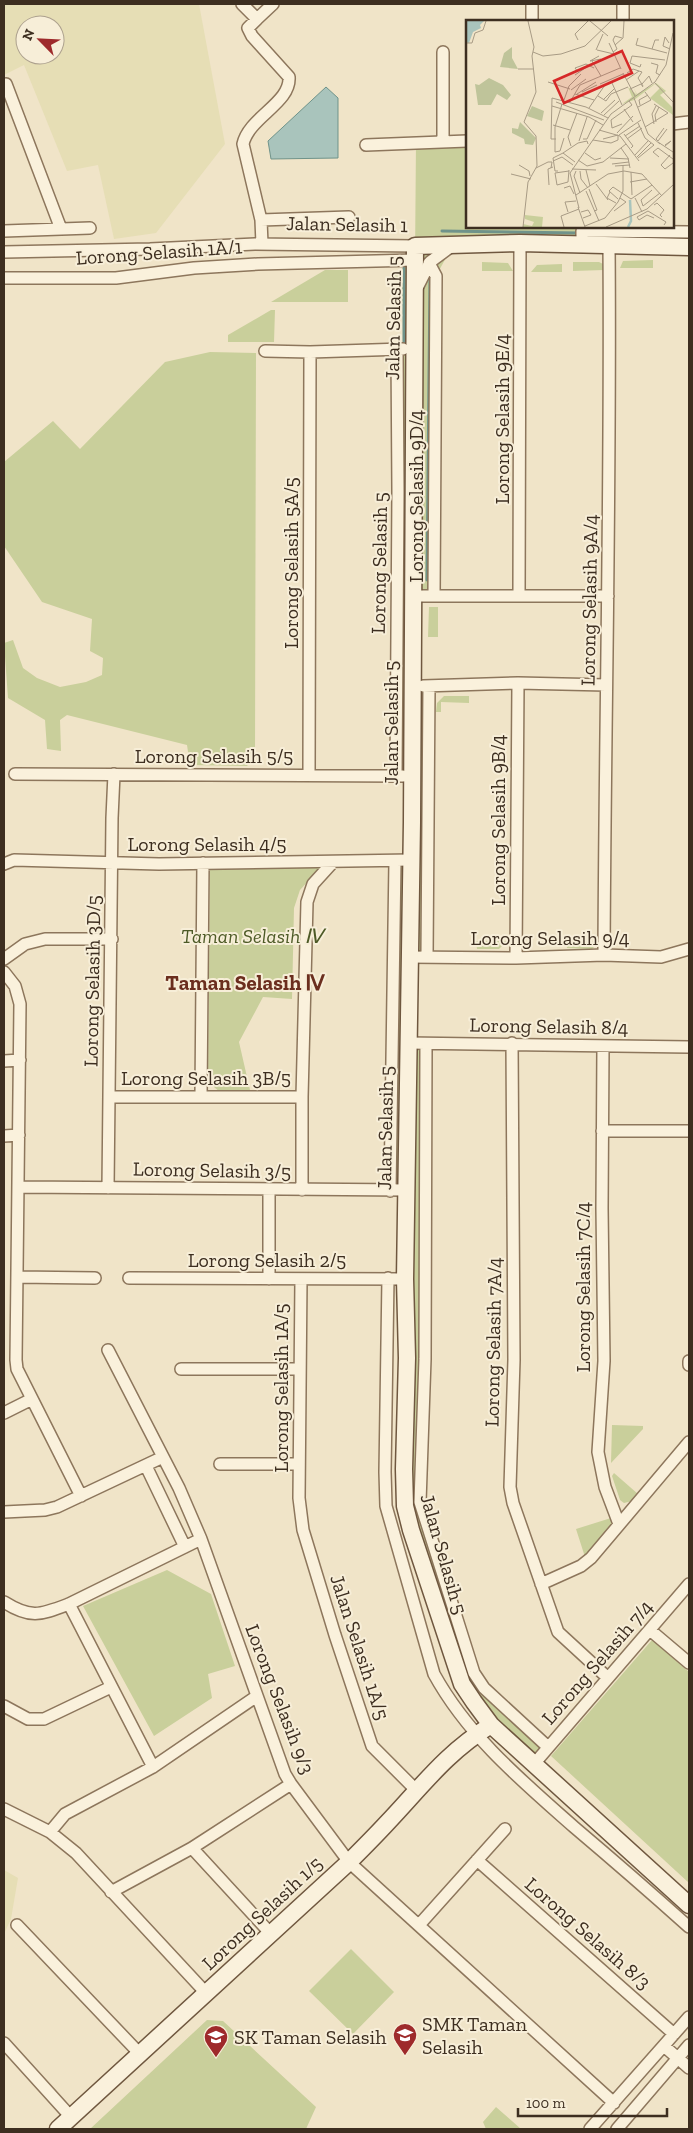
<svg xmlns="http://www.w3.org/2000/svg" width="693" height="2133" viewBox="0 0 693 2133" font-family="'Zilla Slab',serif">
<rect width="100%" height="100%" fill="#f0e4c8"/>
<path fill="#e6deb5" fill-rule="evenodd" d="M4,4h195l26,140 -69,89 -42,6 -16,-74 -31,6 -43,-106 -20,10zM25,25h30v30h-30z
M4,1870l14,8 -7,41 -7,15z"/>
<path fill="#c9cf9b" d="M416,141h51v85h121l-6,19h-129l-17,31 -2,320h-22v90l17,1 -2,270h-17l-2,86 18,1 -6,458 54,171 74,74 -14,17 -60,-62 -63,-172 -5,-339h-16l5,-330 15,-1 2,-84h-16l1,-432h7l-1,-41h-9l1,-32 8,7 1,-10 11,-8z
M653,260v8h-33l3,-7z
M482,262l26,1 5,8h-31z
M573,262h26l4,2 1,6 -31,1z
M562,264v8h-31l6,-7z
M325,270h23v32h-77z
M271,310h4l-1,32h-46v-7z
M210,352l46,1 -1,404 -8,9 -57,-1 -3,-20 -120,-30 -7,5 1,31 -14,-2 -2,-29 -37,-22 -4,-55 9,-3 10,28 14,10 23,9 26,-5 16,-7 1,-17 -13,-7 2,-32 -50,-17 -38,-56v-84l49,-41 27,28 85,-87z
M429,607h9v30h-10z
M444,696h25v7l-28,-1v10h-5l1,-9z
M210,867l110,1 -20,22 -6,18 -2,91 -29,-2 -24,45 11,48 -30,2 -12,-10z
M476,941h31l-8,8h-22z
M566,941l32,1v1l-6,6 -25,-1z
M612,1425l31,1v3l-32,34z
M614,1473l24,21 -6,7 -8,2 -4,-3 -8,-24z
M611,1518l1,7 -27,32 -9,-28z
M167,1570l44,24 24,72 -27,8 4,24 -58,38 -71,-130z
M652,1640l37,32v211l-138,-127z
M351,1949l43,43 -41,42 -44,-43z
M207,2020l16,1 93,86 -10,22h-216z
M496,2107l25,22h-35l-3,-7z"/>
<path fill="#a9c4bc" stroke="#6f938a" d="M326,87l12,11v60l-67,1 -3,-18z"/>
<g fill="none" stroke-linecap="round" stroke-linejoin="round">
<path stroke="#6f938a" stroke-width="3" d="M442,231l137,2
M404,344v-76
M427,580l3,-302"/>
<g stroke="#8d765c" stroke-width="14">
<path id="street" d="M242,4l15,15 -9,9 4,8 37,41c2,26 -40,40 -46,67l18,76 1,24
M257,19l16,-15
M532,21v-17
M623,21v-17
M6,84l55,145
M672,124l17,-2
M443,141v-89
M366,145l101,-4
M261,220l88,-3
M4,231l86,-3
M582,245v-14l107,1
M4,252l146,-3 105,-5 160,2
M429,263l7,13 -2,320
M4,278h112l78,-10 64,-4 157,-4
M418,286l12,-24 23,-17
M265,351l45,1 93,-3
M412,596h196
M519,596l1,-353
M423,686l95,-3 88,2
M15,774l388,2
M309,775l1,-423
M396,776l2,-284 -1,-142
M4,864l10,-4 145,4 252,-4
M604,955c1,-236 7,-473 5,-709
M409,957l107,1 88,-3 57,2 28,-8
M427,957l2,-270
M516,958l2,-275
M4,959l21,-15 20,-5h67
M4,972l11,14 5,18 -4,356 1,9 64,127
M408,1043l281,4
M512,1043l2,317 -4,127 3,16 45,129 50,46
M426,1044l-1,315 -5,143 54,171 10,15 64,59
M603,1046l-1,162 2,153 -6,91 7,35 14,37
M4,1061l16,-1
M110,1097h192
M201,1097l2,-234
M602,1131h87
M4,1136l15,-1
M18,1187l388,3
M108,1188l4,-370 2,-44
M302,1190v-93l5,-195 6,-18 20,-22
M390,1191l5,-330
M17,1277l78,1
M129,1278l276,1
M388,1278l-3,194 1,34 48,168c34,62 88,107 140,153 39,33 77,66 115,100
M269,1279v-90
M301,1279l-2,219 4,32 32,105 37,111 44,44
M108,1350l71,138 22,51 84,235 6,10 58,78 265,241
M689,1361v4
M181,1369h118
M4,1413l28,-14
M220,1464h79
M146,1466l39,81
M4,1512l41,-2 12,-3 106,-50
M541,1584l40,-18 10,-8 98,-116
M4,1602c27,17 36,13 65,2l132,-65
M69,1604l84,163
M650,1630l39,33
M4,1706l24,13h16l67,-32
M534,1764l155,-180
M4,1809l46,23 26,21 130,140
M50,1832l15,-18 88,-47 104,-71
M192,1848l79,86
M477,1860l197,174
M111,1892l81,-44 99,-64
M17,1925l123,129
M419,1925l86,-96
M4,2043l67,74
M664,2046l25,22
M590,2129l99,-112
M617,2129l72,-84"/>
</g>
<g stroke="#6f573f" stroke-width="19">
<path id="secondary" d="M689,247l-169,-4 -105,3 -3,576 -7,457 2,79 -3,111 1,37 6,24 51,154 12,18 17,23 198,180
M58,2129l291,-267c13,-13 26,-26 38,-39 36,-38 59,-70 104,-98"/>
</g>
<use href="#street" stroke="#faf1dc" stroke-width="11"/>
<use href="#secondary" stroke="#faf1dc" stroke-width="16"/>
</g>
<defs>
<g id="school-pin" transform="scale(1.25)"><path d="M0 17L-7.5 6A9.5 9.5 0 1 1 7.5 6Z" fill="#9e2a2b" stroke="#f7eed8"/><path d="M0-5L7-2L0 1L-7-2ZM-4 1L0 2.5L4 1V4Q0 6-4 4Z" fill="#fff"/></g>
</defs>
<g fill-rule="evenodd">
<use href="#school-pin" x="405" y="2035"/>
<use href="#school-pin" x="216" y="2037"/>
</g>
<g text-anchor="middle" stroke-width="4" stroke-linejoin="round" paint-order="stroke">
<g font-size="20" fill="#3d2e20" stroke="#f7eed8">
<text transform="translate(347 224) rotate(1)" y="7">Jalan Selasih 1</text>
<text transform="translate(159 252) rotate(-4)" y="7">Lorong Selasih 1A/1</text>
<text transform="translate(393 318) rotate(-89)" y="7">Jalan Selasih 5</text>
<text transform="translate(502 419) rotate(-90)" y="7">Lorong Selasih 9E/4</text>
<text transform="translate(416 496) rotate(-90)" y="7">Lorong Selasih 9D/4</text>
<text transform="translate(291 563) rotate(-90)" y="7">Lorong Selasih 5A/5</text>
<text transform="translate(379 563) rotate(-89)" y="7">Lorong Selasih 5</text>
<text transform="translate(589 600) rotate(-89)" y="7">Lorong Selasih 9A/4</text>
<text transform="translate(391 723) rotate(-90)" y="7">Jalan Selasih 5</text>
<text x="214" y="763">Lorong Selasih 5/5</text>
<text transform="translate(498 820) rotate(-90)" y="7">Lorong Selasih 9B/4</text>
<text x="207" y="851">Lorong Selasih 4/5</text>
<text x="550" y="945">Lorong Selasih 9/4</text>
<text transform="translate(92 981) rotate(-89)" y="7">Lorong Selasih 3D/5</text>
<text transform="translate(549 1026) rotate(1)" y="7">Lorong Selasih 8/4</text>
<text x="206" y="1085">Lorong Selasih 3B/5</text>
<text transform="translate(385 1128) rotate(-89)" y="7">Jalan Selasih 5</text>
<text transform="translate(212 1170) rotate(1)" y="7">Lorong Selasih 3/5</text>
<text x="267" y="1267">Lorong Selasih 2/5</text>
<text transform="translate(583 1287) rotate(-90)" y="7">Lorong Selasih 7C/4</text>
<text transform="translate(493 1342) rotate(-89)" y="7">Lorong Selasih 7A/4</text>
<text transform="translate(281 1388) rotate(-90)" y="7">Lorong Selasih 1A/5</text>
<text transform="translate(444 1554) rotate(74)" y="7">Jalan Selasih 5</text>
<text transform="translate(360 1647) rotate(72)" y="7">Jalan Selasih 1A/5</text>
<text transform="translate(597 1662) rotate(-49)" y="7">Lorong Selasih 7/4</text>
<text transform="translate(280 1699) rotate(69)" y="7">Lorong Selasih 9/3</text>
<text transform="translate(262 1913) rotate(-43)" y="7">Lorong Selasih 1/5</text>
<text transform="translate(588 1933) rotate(41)" y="7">Lorong Selasih 8/3</text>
</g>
<g font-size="20" font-style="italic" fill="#4d5a26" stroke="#f7eed8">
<text x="252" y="943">Taman Selasih Ⅳ</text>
</g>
<g font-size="20" fill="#3d2e20" stroke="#f7eed8" text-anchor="start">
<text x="422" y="2031">SMK Taman<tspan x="422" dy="23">Selasih</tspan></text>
<text x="234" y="2044">SK Taman Selasih</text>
</g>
<g font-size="21" font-weight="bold" fill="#6b2e1e" stroke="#f7eed8">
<text x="245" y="990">Taman Selasih Ⅳ</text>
</g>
</g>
<g transform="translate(466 20)">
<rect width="208" height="208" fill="#f0e4c8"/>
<path d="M190,63l10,8 -6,4 12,12 1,8 -23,-17 10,-10 -5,-4 -21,16 -12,4 10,-7 -4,-10 9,8 -4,-8 4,7zM59,195l18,2 -1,10h-19v-3l9,2 2,-4 -9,-3z" fill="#c9cf9b"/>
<path d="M46,27v11l6,11 -18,-2 4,-14zM23,58l14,7 8,10 -4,5 -10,-6 -6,11h-13l-3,-21 4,1zM66,86l12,5 -2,10 -15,-5zM54,102l16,16 -3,7 -8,-1 -1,-5 -12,-6v-5l6,1z" fill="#bfc49a"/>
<path d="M0,1h18l-4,4 1,3 -8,4 -4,11 -3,-1z" fill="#a9c4bc"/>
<path fill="none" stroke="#a9c4bc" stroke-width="2.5" d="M162,207l3,-6 -1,-21"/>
<path fill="none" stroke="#a89b85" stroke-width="1" d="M124,1l18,15M172,18l-2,7 16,4M112,20l-3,-6 13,-13M193,20h-4l-3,9 15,4M0,23h6l3,-10 8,-3 3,-9M143,23l12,26M203,23l-4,-6 -2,9 7,3M149,25l8,-7 1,-17M130,30l7,-16M131,30l17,4M67,32l10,4 18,-2 24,-8 26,-25M147,32l4,-3 -4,-9 2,-4 7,2M133,36l-9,5 11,-2M126,41l9,15M185,43l7,2 -2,8 4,2M175,44l-1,3 -10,-4 2,-7 33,4M52,49h16M112,52l-3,-4 11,-4 8,4M157,53l12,23M161,53l6,-4 9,3 -4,6 5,8M109,55l16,-11M160,60l13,-9M82,62l22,7M188,62l19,20M146,63l10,22M134,64l23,-10M176,64l7,-8 3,7M164,69l11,-5 2,3M105,70l15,-11M116,72l15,-7M109,74l19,6M111,74l19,-12M132,76l8,5 5,-7 17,-7M86,78l34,9 22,11M86,78l-1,41h5M168,78l14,36 12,10M98,80l5,-14 12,-12M137,80l11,-11M90,82l48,18M104,82l10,-17 40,-17M96,84l-7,23v25l5,-1 4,-13M174,85l-1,-5 9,-5M86,86l37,11 14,8M172,87l13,-7 -6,-8M123,88l16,-23 19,-8M158,89l9,13M135,93l14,-13M138,95l15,-14M190,102l-1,-7 4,-8M172,103l7,15 9,7M156,104l-10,4 -1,-8 21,-15 -3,-4M188,104l-2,-10 4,-8M87,105l17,5M179,107l23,-14 -14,-9M198,108l-8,11 2,2 9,-12M133,110l21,6 19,25M151,113l16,-17M158,114l9,12 -2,2M153,115l22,-15M159,116l15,-10M117,119h4l9,-19M137,119l15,-4M161,119l15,-11M127,120l18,3 7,-3v-4M113,121l8,-24M192,122l15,10M199,125l6,-4 -6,5M105,126l-3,-9 9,-24M155,128l7,10 2,10M119,133l10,7 6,-2M169,135l13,-14M204,135l-9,10 4,4 8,-6M171,137l14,-14M193,137l-6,-5 5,-4 15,11M144,138l19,1M172,138l16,-13M112,140l9,6 16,-4 23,-18M87,141l9,-4 11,8M109,142l-12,-9 15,-10 9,-2 1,3M146,144l17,-2M53,145l10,6 1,5M149,146l15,-1M70,148l12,-6h4l-1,6M106,149l24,1M120,150l4,16M92,151h-3l-2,-13 10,-5M103,151l-14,2 2,12 11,-3 1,-12M110,151l-2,5 6,17M114,151l1,8 7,9M165,152l1,23M45,154l20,5M164,162l17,-3M130,164l12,16M83,165l-1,-16 5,-2M98,168l6,-2 4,8M123,169l8,21 -3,1M186,170l-11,10 2,6 17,-13M120,171l13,30M144,172l-3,6 9,5M110,175l32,-21 16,-3 18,3 20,22M169,178l7,14M152,179l-9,-8 4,-4 18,12 21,-14M188,185l3,-2 7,7 -4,5 2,2M112,187l7,20M113,188l-9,-35 41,-59 44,-32 11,-17 7,-32M148,191l12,-9 -6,-4M102,192l-3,-10 11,-1M115,192l7,-2 3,5 -8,3M173,200l-2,-3 11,-6 18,11 -2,3M173,200l8,-5 7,3M119,206l20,-8 13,-16 5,-11v-26M57,207l5,-45 9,-16 -1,-30 -12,-14 12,-30 -4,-36 2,-9 -6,-26M98,207l-3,-11 18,-7M140,207l41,-18 26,-24"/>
<path fill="#d62828" fill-opacity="0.15" stroke="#d62828" stroke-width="2.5" d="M156,31l10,22 -68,30 -10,-22z"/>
<rect width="208" height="208" fill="none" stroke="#3d2e20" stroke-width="2.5"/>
</g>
<rect width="693" height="2133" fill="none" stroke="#3d2e20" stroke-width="10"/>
<g transform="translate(40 40) rotate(294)"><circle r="24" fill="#f7eed8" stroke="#ada18e"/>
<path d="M0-4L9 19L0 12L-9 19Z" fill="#9e2a2b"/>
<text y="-8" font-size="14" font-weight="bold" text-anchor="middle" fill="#3d2e20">N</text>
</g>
<path d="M518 2108v8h149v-8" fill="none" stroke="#3d2e20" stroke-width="2.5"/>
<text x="526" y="2108" font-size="15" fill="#3d2e20" stroke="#f7eed8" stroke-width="4" paint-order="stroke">100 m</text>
</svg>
